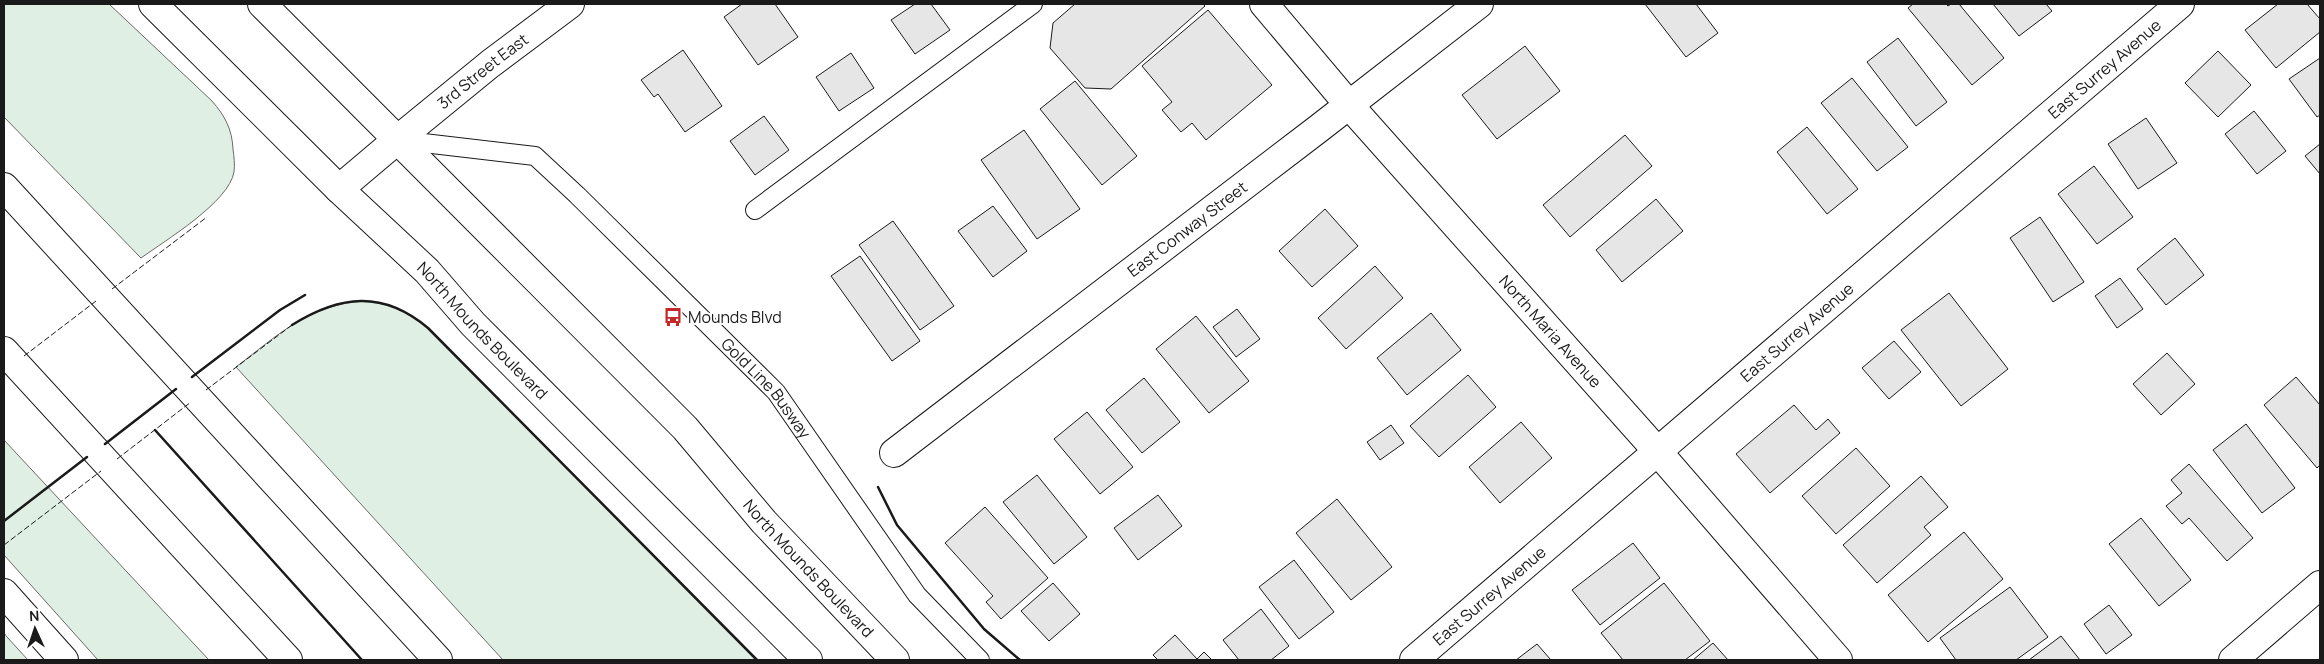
<svg xmlns="http://www.w3.org/2000/svg" width="2324" height="664" viewBox="0 0 2324 664" font-family="Manrope,sans-serif">
<rect width="100%" height="100%" fill="#fff"/>
<path fill="#e0efe3" stroke="#6a6a6a" d="M4,4h105l103,97c13,15 20,28 21,48 1,7 2,16 1,23 -5,30 -68,68 -93,86l-137,-141z
M362,301c27,2 46,10 66,27l329,332h-254l-267,-293c42,-32 71,-61 126,-66z
M4,440l205,220h-111l-94,-105z
M4,633l3,4 21,23h-24z"/>
<path fill="#e6e6e6" stroke="#1a1a1a" d="M742,4h33l23,33 -40,28 -34,-48z
M915,4h16l19,26 -35,24 -24,-34z
M1075,4h128l2,2 -94,83 -26,-1 -35,-40 3,-25z
M1645,4h51l22,29 -32,24z
M1913,4h33l2,2 3,-2h8l45,54 -32,27 -64,-77z
M1993,4h53l6,7 -33,25z
M2278,4h29l13,15v13l-44,36 -31,-38z
M1208,10l64,75 -66,55 -14,-17 -11,9 -19,-22 10,-8 -30,-36z
M1898,38l49,64 -31,24 -49,-64z
M1525,46l35,45 -63,48 -35,-44z
M683,50l39,56 -37,26 -27,-38 -4,3 -13,-17z
M2218,51l33,34 -33,32 -33,-34z
M851,53l23,35 -35,23 -23,-34z
M2320,58v57l-3,2 -28,-38z
M1852,78l56,69 -31,24 -56,-68z
M1075,81l62,75 -35,29 -62,-76z
M2254,111l32,40 -29,23 -32,-40z
M764,116l25,34 -34,25 -25,-34z
M2146,118l31,45 -39,26 -30,-45z
M1807,127l51,62 -31,25 -50,-62z
M1024,130l56,79 -43,30 -56,-79z
M1625,135l27,31 -82,71 -27,-32z
M2320,144v30l-15,-18z
M2094,166l39,51 -36,27 -39,-50z
M1656,199l27,32 -61,51 -26,-32z
M993,206l34,45 -34,26 -35,-46z
M1325,209l33,37 -46,41 -33,-36z
M2040,217l44,65 -31,20 -43,-64z
M893,221l61,85 -34,24 -61,-85z
M2175,238l29,37 -38,30 -29,-36z
M860,256l60,85 -28,20 -61,-85z
M1375,266l28,32 -57,51 -28,-31z
M2120,278l23,31 -26,19 -22,-32z
M1949,293l59,76 -47,37 -60,-76z
M1237,309l23,30 -24,18 -23,-30z
M1431,313l30,37 -54,45 -30,-37z
M1196,316l53,65 -40,32 -53,-64z
M1894,341l27,31 -32,27 -27,-31z
M2167,353l28,31 -34,31 -28,-31z
M1468,375l28,32 -57,50 -29,-31z
M2296,377l24,28v60l-3,3 -53,-63z
M1144,378l36,44 -38,31 -36,-43z
M1794,405l22,25 12,-11 12,14 -70,60 -34,-39z
M1087,412l46,55 -33,27 -46,-55z
M1521,422l31,36 -52,45 -31,-36z
M2246,424l49,64 -33,25 -49,-63z
M1391,425l13,18 -24,17 -13,-18z
M1856,448l34,38 -54,48 -34,-38z
M2189,464l64,74 -26,23 -38,-43 -7,6 -16,-18 16,-13 -11,-13z
M1037,475l50,62 -33,27 -51,-62z
M1921,476l27,31 -24,20 7,8 -54,48 -34,-38z
M1158,495l24,31 -44,34 -24,-32z
M1337,499l55,68 -41,33 -55,-67z
M985,507l63,71 -47,41 -15,-17 7,-6 -48,-53z
M2141,518l50,62 -32,26 -50,-62z
M1964,532l39,47 -75,63 -40,-47z
M1633,543l27,35 -60,47 -28,-35z
M1294,560l40,52 -35,27 -40,-52z
M1053,583l27,31 -31,27 -28,-30z
M1664,583l46,58 -25,19h-62l-22,-27z
M2010,587l38,50 -32,23h-60l-16,-22z
M2109,605l23,30 -26,19 -22,-30z
M1261,609l28,37 -18,14h-32l-16,-20z
M1175,635l22,24 7,-7 8,8h-54l-5,-5z
M2061,636l19,24h-51z
M1713,643l15,17h-35z
M1537,644l14,16h-35z"/>
<g fill="none" stroke-linecap="round" stroke-linejoin="round">
<g stroke="#1a1a1a" stroke-width="20">
<g id="service">
<path id="s1" d="M398,140l137,16 42,39 199,197 141,203 63,65"/>
<path d="M755,210l278,-206"/>
</g>
</g>
<g stroke="#1a1a1a" stroke-width="30">
<g id="minor">
<path id="s2" d="M894,453l424,-324 161,-125"/>
<path d="M4,593l60,67"/>
<path id="s3" d="M1414,660l766,-656"/>
<path d="M2233,660l87,-75"/>
</g>
</g>
<g stroke="#1a1a1a" stroke-width="30">
<g id="tertiary">
<path id="s4" d="M1264,4l85,101 309,347 180,208"/>
<path id="s5" d="M397,140l93,-76 80,-60"/>
</g>
</g>
<g stroke="#1a1a1a" stroke-width="30">
<path id="secondary" d="M339,189l58,-49"/>
</g>
<g stroke="#1a1a1a" stroke-width="30">
<g id="primary">
<path id="s6" d="M153,4l186,185 88,82 46,53 335,336"/>
<path id="s7" d="M262,4l423,424 79,94 131,138"/>
</g>
</g>
<g stroke="#1a1a1a" stroke-width="30">
<path id="motorway" d="M4,187l434,473
M4,351l284,309"/>
</g>
<use href="#service" stroke="#fff" stroke-width="18"/>
<use href="#minor" stroke="#fff" stroke-width="28"/>
<use href="#tertiary" stroke="#fff" stroke-width="28"/>
<use href="#secondary" stroke="#fff" stroke-width="28"/>
<use href="#primary" stroke="#fff" stroke-width="28"/>
<use href="#motorway" stroke="#fff" stroke-width="28"/>
<path stroke="#1a1a1a" stroke-width="1" stroke-dasharray="6 2.5" stroke-linecap="butt" d="M112,289l95,-72
M24,356l72,-55
M206,390l86,-65
M117,459l74,-57
M4,545l97,-74"/>
<path stroke="#1a1a1a" stroke-width="2.5" d="M292,325c48,-30 91,-35 136,3l329,332
M192,377l88,-67 25,-15
M155,430l207,230
M105,444l71,-55
M878,487l19,38 87,104 36,31
M4,521l83,-64"/>
</g>
<defs>
<g id="bus-bare" transform="scale(1.5)"><path d="M-5-6H5V4H4V6H2V4H-2V6H-4V4H-5ZM-3.5-4V0h7V-4ZM-3.5 1.2v1.5H-2V1.2ZM2 1.2v1.5H3.5V1.2Z" fill="#c62828" stroke="#fff" stroke-width="2.5" paint-order="stroke"/></g>
</defs>
<g fill-rule="evenodd">
<use href="#bus-bare" x="673" y="317"/>
</g>
<g text-anchor="middle" stroke-width="4" stroke-linejoin="round" paint-order="stroke">
<g font-size="16" fill="#1a1a1a" stroke="#fff">
<text dy="6" stroke="none"><textPath href="#s3" startOffset="909">East Surrey Avenue</textPath></text>
<text dy="6" stroke="none"><textPath href="#s5" startOffset="110">3rd Street East</textPath></text>
<text dy="6" stroke="none"><textPath href="#s2" startOffset="369">East Conway Street</textPath></text>
<text dy="6" stroke="none"><textPath href="#s6" startOffset="464">North Mounds Boulevard</textPath></text>
<text dy="6" stroke="none"><textPath href="#s4" startOffset="435">North Maria Avenue</textPath></text>
<text dy="6" stroke="none"><textPath href="#s3" startOffset="504">East Surrey Avenue</textPath></text>
<text dy="6" stroke="none"><textPath href="#s1" startOffset="466">Gold Line Busway</textPath></text>
<text dy="6" stroke="none"><textPath href="#s7" startOffset="786">North Mounds Boulevard</textPath></text>
<text dy="6" stroke="none"><textPath href="#s3" startOffset="99">East Surrey Avenue</textPath></text>
</g>
<g font-size="16" fill="#1a1a1a" stroke="#fff" text-anchor="start">
<text x="688" y="323">Mounds Blvd</text>
</g>
</g>
<rect width="2324" height="664" fill="none" stroke="#1a1a1a" stroke-width="10"/>
<g transform="translate(35 629) rotate(357)" stroke="#ffffff" stroke-width="4" paint-order="stroke">
<path d="M0-4L9 19L0 12L-9 19Z" fill="#1a1a1a"/>
<text y="-8" font-size="14" font-weight="bold" text-anchor="middle" fill="#1a1a1a">N</text>
</g>
</svg>
